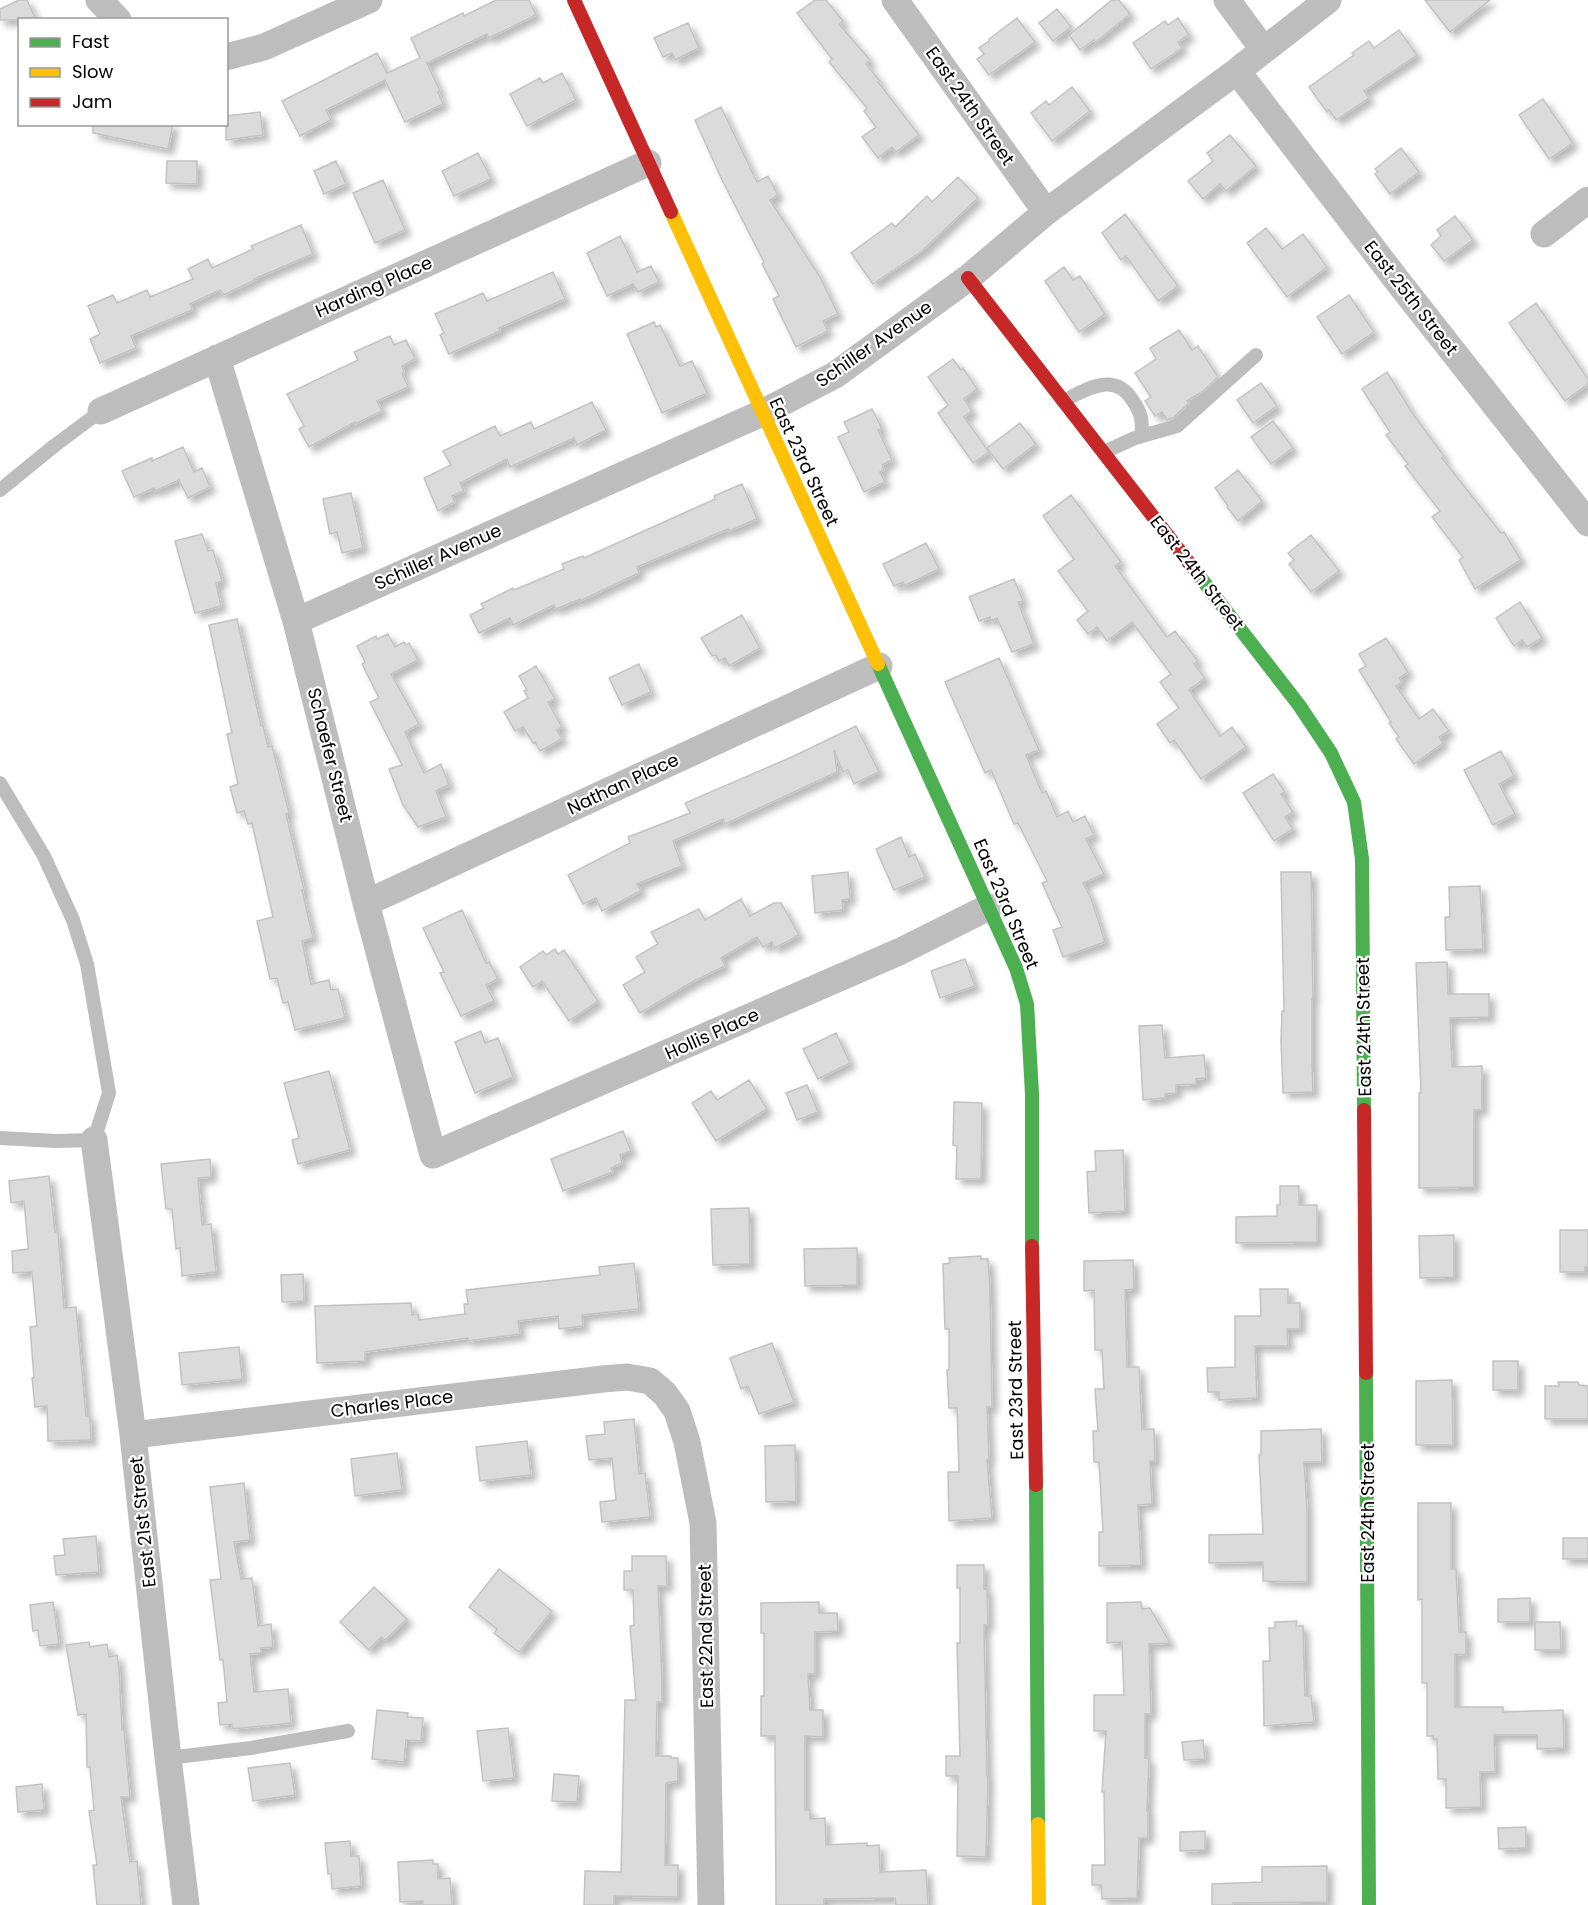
<svg xmlns="http://www.w3.org/2000/svg" width="1588" height="1905" viewBox="0 0 1588 1905" font-family="Poppins,sans-serif">
<defs>
<filter id="shadow"><feDropShadow dx="5.5" dy="5.5" stdDeviation="3" flood-color="#0004"/></filter>
</defs>
<rect width="100%" height="100%" fill="#fff"/>
<path fill="#dbdbdb" stroke="#c3c3c3" stroke-width="1.5" filter="url(#shadow)" d="M19,0h8l9,20h-36v-11z
M496,0h33l7,15 -47,23 -2,-4 -60,29 13,28 -2,1 5,12 -38,18 -20,-42 -59,30 5,10 -31,16 -18,-35 95,-48 10,20 33,-15 -9,-20 52,-25 1,3z
M815,0h11l17,21 -4,3 31,36 -4,4 14,17 -2,1 41,53 -23,17 -4,-5 -14,11 -16,-21 14,-10 -12,-16 3,-3 -38,-46 3,-3 -35,-46z
M1112,0h7l11,14 -34,28 -2,-2 -14,10 -11,-15z
M1425,0h65l-40,32z
M1057,9l14,18 -18,14 -14,-18z
M1017,18l18,24 -46,33 -12,-16 7,-5 -5,-6 10,-7v-2z
M1178,18l11,17 -11,7 4,6 -31,21 -18,-26 32,-22 3,4z
M688,23l11,25 -24,12 -3,-7 -9,4 -9,-19z
M1399,30l18,25 -53,36 5,7 -33,22 -7,-10 -2,2 -18,-25 45,-32 -2,-2 17,-12 5,7z
M562,73l14,27 -49,26 -17,-32 30,-16 3,5z
M1072,87l18,24 -38,30 -21,-28 15,-12 3,4z
M1543,99l30,44 -24,16 -30,-44z
M721,107l36,75 11,-6 10,19 -8,5 50,77 18,37 -15,7 5,10 -32,16 -23,-48 6,-3 -17,-32 2,-2 -42,-82 -27,-60z
M260,112l3,23 -37,5v-24z
M93,124h80l-5,25 -75,-16z
M1230,135l26,31 -30,25 -6,-7 -17,15 -15,-18 25,-20 -6,-8z
M1401,148l18,24 -29,22 -15,-20 3,-2 -3,-3z
M478,153l13,26 -37,17 -12,-25z
M167,161h30v23l-31,-1z
M336,161l10,23 -22,10 -10,-23z
M958,177l20,21 -56,53 -49,33 -22,-31 41,-30 3,4 32,-31 5,6z
M383,180l22,50 -30,13 -22,-50z
M1125,214l53,72 -20,15 -32,-45 -5,4 -19,-27z
M1455,216l18,24 -29,21 -13,-16 10,-9 -4,-6z
M301,225l12,29 -59,25 1,1 -31,15 -4,-5 -30,14 2,6 -61,26 5,12 -36,15 -10,-24 10,-5 -12,-28 25,-11 4,8 30,-13 3,7 43,-18 -5,-10 20,-10 4,9 41,-19 -2,-3z
M1266,228l16,21 21,-15 24,33 -40,30 -40,-54z
M620,236l17,36 14,-6 8,16 -21,10 -5,-8 -26,12 -20,-43z
M1064,267l9,13 7,-4 25,38 -26,18 -34,-51z
M553,272l12,27 -66,29 1,3 -51,23 -9,-19 4,-2 -9,-19 48,-21 4,8z
M1349,295l25,37 -32,22 -25,-37z
M1536,303l52,76v5l-23,17 -56,-78z
M654,322l2,5 4,-2 20,41 12,-5 15,32 -45,20 -35,-79z
M1179,330l13,20 6,-4 20,31 -16,15 -15,9 2,2 -16,15 -6,2 -5,-8 -7,4 -10,-15 6,-4 -16,-24 21,-14 -6,-11z
M390,336l4,9 12,-5 9,19 -13,7 2,6 -2,1 6,14 -31,14 5,10 -27,13v-2l-46,25 -10,-18 5,-3 -17,-32 71,-34 -4,-8z
M953,359l8,11 2,-2 14,21 -13,10 8,12 -8,6 25,35 -16,11 -35,-50 10,-8 -20,-28z
M1387,372l26,42 31,42 -2,2 59,75 3,-1 17,28 -46,29 -16,-29 4,-3 -31,-40 8,-6 -35,-45 3,-2 -22,-29 4,-3 -28,-43z
M1261,383l16,23 -24,17 -16,-23z
M592,402l14,28 -29,15 -3,-7 -64,29 -3,-8 -47,24 4,8 -12,5 3,6 -17,9 -14,-33 27,-13 -8,-14 52,-25 5,10 31,-14 3,7z
M872,409l10,20 -4,1 14,30 -10,5 2,5 -4,2 5,10 -21,10 -26,-55 11,-5 -5,-10z
M1273,421l20,27 -22,16 -20,-27z
M1020,423l16,21 -33,25 -16,-21z
M183,447l11,25 8,-4 8,19 -22,11 -9,-18 -24,11 -1,-3 -20,9 -12,-26 30,-13v3z
M1238,470l24,31 -24,20 -11,-14 1,-1 -13,-18z
M742,484l15,35 -28,12 -1,-2 -91,38 2,6 -59,28v-2l-24,10 -2,-4 -41,20 -3,-7 -31,15 -9,-18 14,-7 -3,-4 32,-16 1,2 50,-21 -2,-5 21,-8 1,2 131,-59 -1,-3z
M351,493l12,55 -21,5 -5,-21 -7,2 -7,-35z
M1071,495l50,67 -6,4 52,71 8,-6 23,30 -4,3 11,14 -16,12 31,46 12,-9 14,20 -45,32 -27,-39 -4,3 -13,-19 22,-16 -19,-26 11,-8 -39,-52 -25,19 -10,-14 -9,7 -11,-14 11,-9 -30,-40 16,-12 -31,-43z
M202,534l6,17 5,-1 9,31 -6,2 5,23 -26,7 -20,-72z
M1311,535l28,36 -28,21 -22,-28 5,-4 -6,-7z
M926,543l13,26 -35,17 -1,-4 -9,4 -11,-22z
M1014,579l9,22 -5,1 16,42 -22,8 -15,-34 -6,3 -1,-4 -11,4 -10,-24z
M1520,602l22,36 -15,9 -5,-7 -8,6 -18,-28z
M742,615l18,33 -31,18 -4,-8 -6,3 -3,-6 -4,1 -11,-18z
M237,619l24,107h2l5,21 4,-1 17,67 -3,1 18,76h-2l11,48 -11,3 9,43 18,-4 2,10 7,-1 7,29 -50,12 -7,-28 -5,1 -6,-25 -7,1 -13,-58 16,-4 -21,-94 -4,1 -4,-13 -7,2 -7,-26 8,-3 -11,-50 5,-1 -23,-108z
M388,634l7,13 9,-5 2,3 3,-2 9,17 -27,14 28,50 -14,8 19,41 17,-9 8,21 -13,6 10,26 -28,10 -15,-22 -14,-36 13,-4 -32,-63 9,-4 -17,-34 3,-2 -8,-16 19,-10 1,3z
M1386,638l22,34 -9,6 3,4 -6,4 23,33 14,-10 16,22 -10,6 4,6 -29,21 -18,-25 3,-2 -10,-14 2,-1 -32,-52 7,-4 -7,-12z
M999,658l40,92 -13,5 16,38 4,-2 11,26 11,-6 5,11 12,-6 9,19 -8,4 18,35 -21,9 8,15 14,44 -42,15 -10,-27 9,-3 -20,-44 5,-2 -29,-58 -4,1 -23,-54 -6,3 -40,-91z
M639,664l12,28 -29,13 -13,-27z
M536,666l19,33 -7,3 14,25 -5,3 5,9 -22,12 -5,-9 -2,1 -10,-16 -8,4 -11,-19 24,-14 -4,-7 3,-1 -8,-14z
M856,726l23,46 -25,12 -6,-14 -5,2 -9,-22 3,22 -112,52 -2,-5 -50,22 9,25 -45,18 4,7 -39,20 -6,-13 -13,6 -15,-29 62,-32 -2,-6 62,-24 -5,-10 109,-47z
M1501,751l13,25 -15,8 16,30 -22,11 -29,-55z
M1273,774l12,18 -4,2 12,18 -8,5 8,12 -19,12 -31,-48z
M901,837l8,20 6,-3 10,23 -31,13 -18,-41z
M848,872l2,27 -8,1 1,10 -28,3 -3,-37z
M1281,872h30l2,126 -1,1v65l1,28 -30,1 -2,-52 1,-30h2z
M1480,886l3,63 -37,1 -1,-33h5l-1,-30z
M741,899l9,17 24,-13h7l18,32 -24,13 -3,-6 -9,5 -6,-10 -36,21 4,8 -31,15 -54,32 -17,-28 22,-13 -9,-15 22,-13 -7,-12 48,-23 6,11z
M462,910l24,53 3,-1 9,17 -12,6 8,16 -33,15 -21,-43 4,-1 -21,-44z
M555,949l3,5 6,-4 34,51 -29,20 -27,-40 -9,6 -13,-20 23,-16 3,4z
M965,959l10,27 -35,12 -9,-27z
M1447,962l1,32h41v23l-39,1 2,49 30,-1v44h-8v77l-55,1v-95h2l-5,-130z
M1162,1025l3,33 39,-3 2,23 -10,1v5l-20,1v8l-11,1v4l-22,2 -4,-74z
M481,1031l4,12 13,-5 15,39 -38,16 -20,-51z
M836,1033l14,30 -32,16 -15,-30z
M329,1071l21,79 -52,14 -6,-24 7,-2 -15,-55z
M749,1080l18,29 -51,32 -24,-38 19,-12 6,9z
M807,1085l11,27 -21,8 -11,-27z
M954,1102l28,1 -1,76h-25l1,-33 -4,-1z
M623,1131l8,20 -11,4 2,8 -11,5 2,4 -50,19 -12,-32z
M1123,1150l2,61 -36,2 -2,-41 9,-1 -1,-20z
M210,1159l1,18 -13,1 4,47 9,-1 5,48 -34,4 -2,-28 -4,1 -4,-40h-6l-5,-45z
M49,1176l6,56h3l6,76 12,-1 10,109h4l1,24 -43,1 -1,-35 -12,1 -3,-29h2l-4,-51 7,-1 -5,-54 -19,1 -1,-22 16,-2v-4l-4,-44 -13,2 -2,-22z
M1280,1186h19v19h18v37l-81,1v-26l41,-1v-11h3z
M749,1208l1,56 -37,1 -2,-56z
M1560,1230h28v37h-3v5h-25z
M1454,1235v42l-34,1 -1,-42z
M857,1248v37l-52,1 -1,-37z
M981,1256v3h7l2,29 2,119h-5l2,52 -2,1 5,58 -43,3 -1,-49h11l-2,-64h-8l-2,-38h2v-41h-4l-2,-65 7,-1 -1,-5z
M1133,1260l1,29 -9,1 2,77h12l3,62h12l1,32h-5l2,43 -14,1 3,60 -42,1v-34h4l-4,-70h-5l-1,-31h5l-3,-42h9l-2,-39h-7l-1,-60 -10,1v-30z
M634,1263l5,46 -57,6 1,11 -24,3 -1,-13 -40,5 2,13 -52,7v-3l-103,14v9l-48,2 -2,-57 96,-3 1,12 6,-1 1,6 46,-6 -1,-10h4l-2,-14 134,-15 -1,-8z
M303,1274l1,27 -22,1 -1,-27z
M1260,1289h28v14h12v26h-13l1,17h-33l2,52 -38,2v-8h-11l-1,-24 28,-1v-51h26z
M772,1343l22,59 -35,12 -11,-28 -7,3 -11,-31z
M239,1347l3,32 -60,6 -3,-32z
M1493,1361h25v29h-25z
M1452,1380l1,65h-37v-64z
M1558,1382h20l1,3 9,1v33h-43v-33h14z
M634,1419l5,55 6,-1 5,44 -48,5 -2,-20 16,-2 -4,-42 -23,2 -3,-24 19,-2 -1,-12z
M1321,1429l1,33h-18l3,48v72l-44,-1v-19l-54,1v-28l54,-1 -4,-79 2,-1v-23z
M527,1441l4,34 -51,6 -4,-34z
M795,1445l1,56 -30,1 -1,-56z
M397,1453l5,37 -47,6 -4,-37z
M244,1483l6,57 -16,2 7,37 11,-1 6,48 13,-2 2,23 -12,1v5l-11,1 4,38 34,-3 3,34 -58,6 -1,-5 -12,1 -2,-22 9,-1 -4,-42h-3l-10,-80 11,-1 -11,-92z
M1418,1503h33v66h5l3,63h7v23l-11,-1v53h48v5l60,-2 1,38 -27,1v-14h-43l1,37h-15l1,35 -35,1v-29h-8l-1,-40h-4v-3h-6v-53h-5v-84l-4,1z
M96,1536l3,36 -43,3 -2,-19 11,-1 -2,-16z
M1563,1538h25v21h-25z
M632,1556h34l1,30h-9l4,94v22h-5l-1,54h15v2h7v23l-12,2 -1,82h13v32l-64,-1v9h-30l1,-34 36,1 4,-172h11l-6,-74 4,-1 -1,-35h-9v-19h8z
M957,1565h27v24l3,-1 1,37h-4l3,151h1l-2,81 -29,-1 1,-80h-12v-20h14l-3,-113h3v-55h-3z
M499,1569l53,42 -33,41 -25,-19 3,-4 -28,-22z
M374,1587l33,32 -22,21 -4,-3 -12,13 -29,-28z
M1530,1598v24h-32v-23z
M53,1602l6,42 -19,2 -2,-16 -5,1 -3,-26z
M819,1602v11h18l1,18 -23,1v42h-7l2,36h13v27l-18,-1v74h5v9l15,-1 1,27 41,-2v3l12,-1 1,27 46,-2 2,35h-32l-1,-7 -71,1v6h-48l-1,-169h-14v-40h3v-63h-3v-30z
M1141,1602l1,7 8,-1 20,35 -21,1 2,70h-6v44l4,1 -2,52h1v27h-9l-2,60 -35,1 -1,-14h-9v-20h13l-1,-73h-2l4,-61h-12v-36h30l-2,-53 -15,1v-40z
M1297,1621l-1,5h7l2,70h6l3,26 -50,4 -1,-65h7l-1,-33h6v-6z
M1535,1622h25l1,28h-26z
M89,1642l1,5 17,-3 2,13 8,-2 2,12 3,63h2l6,67h-9l9,65 7,-1 4,44h-44l-4,-40h4l-8,-54 5,-1 -4,-43h-3l-1,-53 -8,1 -12,-70z
M377,1710l31,3 -1,4 16,1 -2,23 -15,-1 -2,22 -32,-3z
M508,1728l6,50 -31,3 -6,-50z
M1203,1740l2,19 -21,1 -2,-18z
M290,1763l5,32 -42,6 -5,-33z
M554,1774l25,2 -2,26 -25,-1z
M42,1784l2,26 -26,2 -2,-25z
M1526,1827v21l-27,1 -1,-21z
M1205,1831v19l-25,1v-19z
M350,1841l1,15h8l2,30 -29,3 -1,-15h-3l-3,-31z
M433,1860v4h5v15l12,-1 2,27h-29v-4l-23,1 -2,-40z
M1327,1866v36l-94,1v2h-21v-21l50,-2v-15z"/>
<g fill="none" stroke-linecap="round" stroke-linejoin="round">
<path stroke="#bdbdbd" stroke-width="14" d="M1063,401c24,-12 52,-30 70,0 9,13 9,19 9,35
M1104,452l31,-14 42,-12 79,-71
M0,490l54,-44 47,-35
M0,783l44,73 29,64 14,44 22,129 -15,47 -38,1 -56,-3
M168,1758l83,-10 97,-17"/>
<path stroke="#bdbdbd" stroke-width="27" d="M99,0l19,20
M895,0l151,212
M1227,0l36,49
M226,57l38,-10 105,-47
M1237,71l162,212 189,240
M1544,234l44,-34
M217,358l79,263 70,282 67,252 468,-204 88,-44
M101,411l547,-248
M296,621l466,-208 73,-38 133,-97 78,-66 191,-141 91,-71
M366,903l513,-237
M94,1140l39,295 35,323 18,147
M133,1435l470,-56 24,-2 23,4 15,13 12,17 10,31 16,81 8,382"/>
<path stroke="#4caf50" stroke-width="14" d="M1193,568l106,137 32,48 23,49 8,57 2,251
M878,664l138,304 11,36 5,90v152
M1366,1373l3,532
M1036,1485l2,339"/>
<path stroke="#ffc107" stroke-width="14" d="M671,212l207,452
M1038,1824l1,81"/>
<path stroke="#c62828" stroke-width="14" d="M574,0l97,212
M968,278l225,290
M1364,1110l2,263
M1032,1246l4,239"/>
</g>
<g text-anchor="middle" stroke-width="4.5" stroke-linejoin="round" paint-order="stroke">
<g font-size="18" fill="#000" stroke="#fff">
<text transform="translate(970 106) rotate(55)" y="6">East 24th Street</text>
<text transform="translate(374 287) rotate(-24)" y="6">Harding Place</text>
<text transform="translate(1411 298) rotate(52)" y="6">East 25th Street</text>
<text transform="translate(874 344) rotate(-35)" y="6">Schiller Avenue</text>
<text transform="translate(804 462) rotate(65)" y="6">East 23rd Street</text>
<text transform="translate(438 557) rotate(-24)" y="6">Schiller Avenue</text>
<text transform="translate(1197 573) rotate(52)" y="6">East 24th Street</text>
<text transform="translate(330 755) rotate(76)" y="6">Schaefer Street</text>
<text transform="translate(623 784) rotate(-25)" y="6">Nathan Place</text>
<text transform="translate(1006 904) rotate(67)" y="6">East 23rd Street</text>
<text transform="translate(1364 1027) rotate(-91)" y="6">East 24th Street</text>
<text transform="translate(712 1034) rotate(-24)" y="6">Hollis Place</text>
<text transform="translate(1016 1390) rotate(-91)" y="6">East 23rd Street</text>
<text transform="translate(392 1404) rotate(-7)" y="6">Charles Place</text>
<text transform="translate(1368 1513) rotate(-90)" y="6">East 24th Street</text>
<text transform="translate(143 1522) rotate(-96)" y="6">East 21st Street</text>
<text transform="translate(706 1636) rotate(-91)" y="6">East 22nd Street</text>
</g>
</g>
<rect x="18" y="18" width="210" height="108" fill="#ffffff" stroke="#999999" stroke-width="1.5"/>
<rect x="30" y="38" width="30" height="9" fill="#4caf50" stroke="#999999" stroke-width="1.5"/>
<text x="72" y="48" font-size="18" fill="#000000">Fast</text>
<rect x="30" y="68" width="30" height="9" fill="#ffc107" stroke="#999999" stroke-width="1.5"/>
<text x="72" y="78" font-size="18" fill="#000000">Slow</text>
<rect x="30" y="98" width="30" height="9" fill="#c62828" stroke="#999999" stroke-width="1.5"/>
<text x="72" y="108" font-size="18" fill="#000000">Jam</text>
</svg>
